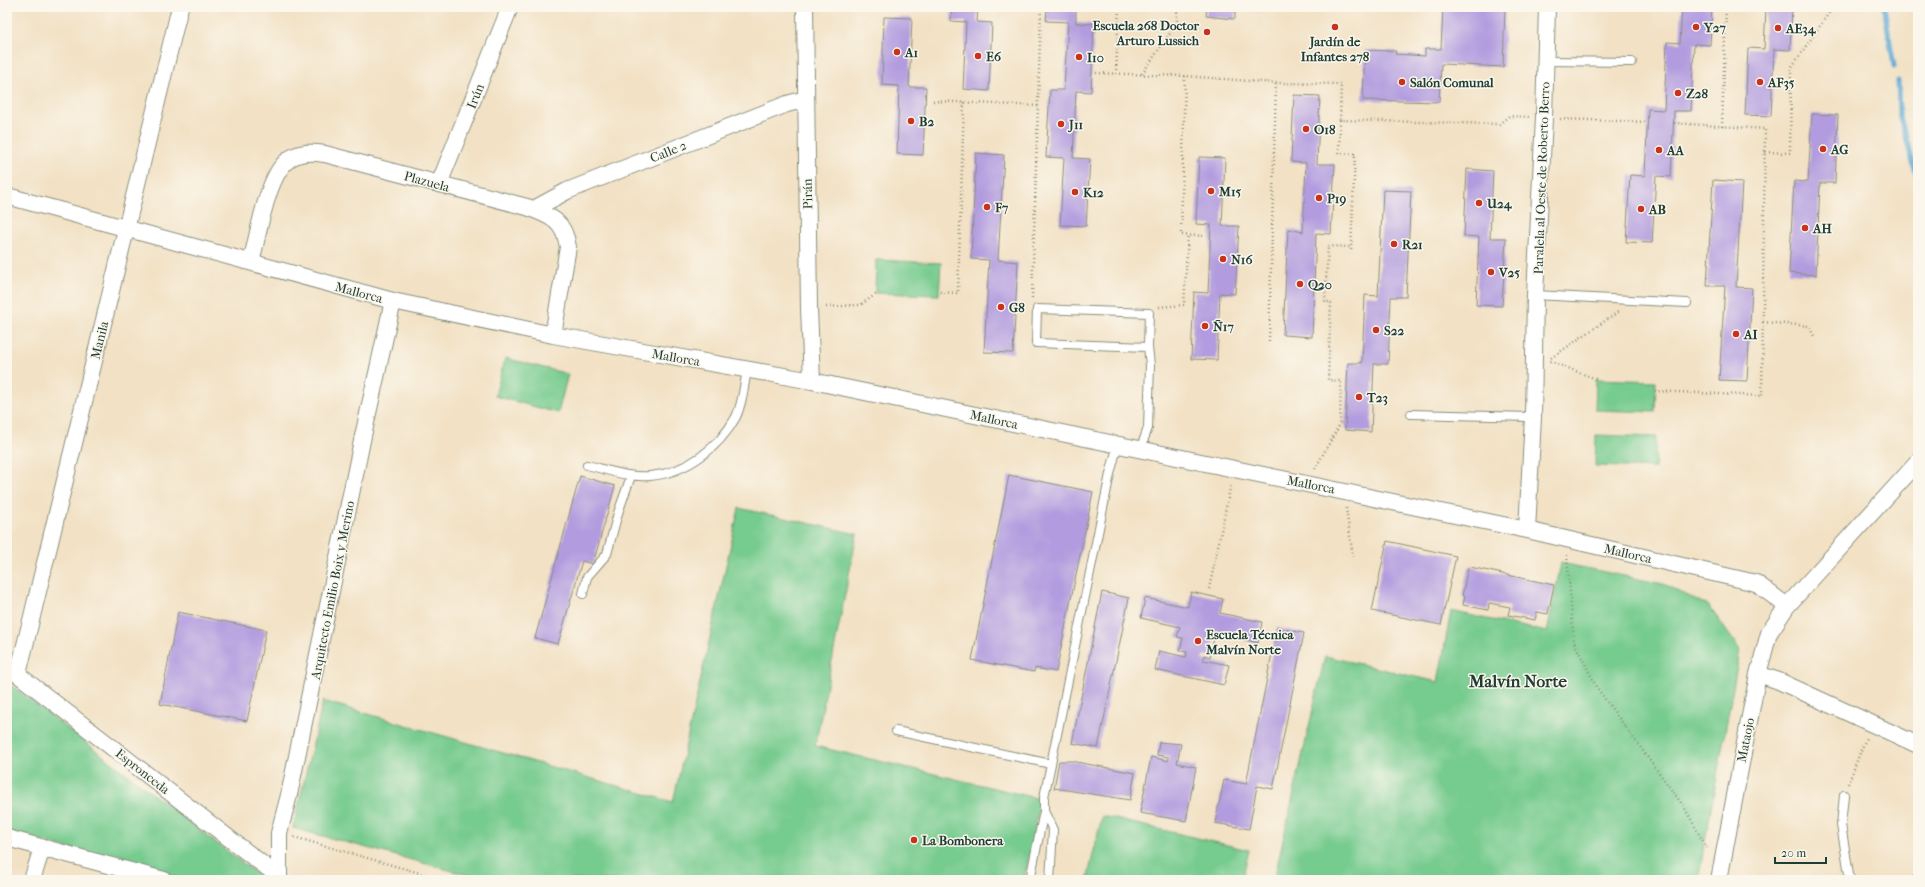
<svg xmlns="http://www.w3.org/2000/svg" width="1925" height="887" viewBox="0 0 1925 887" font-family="'IM FELL French Canon',serif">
<rect width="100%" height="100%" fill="#fbf7ec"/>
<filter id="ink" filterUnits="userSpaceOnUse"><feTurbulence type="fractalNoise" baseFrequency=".025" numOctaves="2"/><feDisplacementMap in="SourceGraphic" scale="8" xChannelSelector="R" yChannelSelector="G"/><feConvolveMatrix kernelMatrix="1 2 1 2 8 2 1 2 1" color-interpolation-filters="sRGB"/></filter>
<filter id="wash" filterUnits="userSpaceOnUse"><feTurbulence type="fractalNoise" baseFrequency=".012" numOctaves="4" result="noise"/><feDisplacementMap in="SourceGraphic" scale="16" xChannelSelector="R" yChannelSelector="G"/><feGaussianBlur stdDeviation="0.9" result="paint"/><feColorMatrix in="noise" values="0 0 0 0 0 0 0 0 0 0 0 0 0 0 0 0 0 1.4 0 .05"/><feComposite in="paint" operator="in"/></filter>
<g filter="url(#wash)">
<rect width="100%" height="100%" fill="#f2e1c4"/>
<path fill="#76cb8e" stroke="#4a8461" d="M876,260l65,3 -2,32 -64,-2z
M505,358l63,16 -10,39 -63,-17z
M1596,379l60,2 -1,31 -60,-2z
M1596,435l60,2 -1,31 -60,-2z
M739,508l118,26 -42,212 226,53 -17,81h-538l-193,-52 30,-127 350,101z
M1561,563l102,21 46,22 31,44 -42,230h-424l51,-224 113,26 13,-71 96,21z
M7,683l9,6 249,191h-80l-178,-48z
M1102,816l147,34 -7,30h-155z"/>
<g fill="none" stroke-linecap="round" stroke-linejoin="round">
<path stroke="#58a5d1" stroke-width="5" d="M1884,7l10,59
M1898,81l1,32 19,67"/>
</g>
<g id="blocks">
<path fill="#b29cdf" d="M952,7h26l-1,15 15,1 -3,68 -26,-2 3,-67 -15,-1z
M1047,7h29v16l18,1 -3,68 -15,-1 -3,67 17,1 -4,67 -26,-1 4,-67 -18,-1 4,-67h14l4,-68 -22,-1z
M1207,7h55v4l-27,-1v9h-2l-27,-3z
M1443,7h62l-2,60 -62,-3 -2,38 -76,-2 2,-50 31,1 -1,3 30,2v-7h16z
M1682,7h30l-2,38 -16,-1 -3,67h-17l-3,66 -15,-1 -4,67 -26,-1 4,-67 15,1 3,-67 16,1 3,-68 13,1z
M1766,7h26l-2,43 -16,-1 -3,67 -26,-1 3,-67 16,1z
M884,17l28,1 -3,69h17l-3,68 -26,-1 2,-68 -17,-1z
M1294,95l26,1 -3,68h18l-4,70 -15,-1 -4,104 -29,-2 5,-106 15,3 3,-69 -15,-1z
M1812,114l26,1 -3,68h-15l-4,92 -27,-2 5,-92 14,1z
M976,153l28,2 -6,105 20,2 -5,91 -29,-1 5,-92 -18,-1z
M1199,157l26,1 -3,68h17l-4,68 -15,-1 -3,67 -26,-1 3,-67 14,1 3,-68 -15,-1z
M1467,169l26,2 -3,67h16l-4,68 -26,-1 3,-68 -15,-1z
M1713,180l29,2 -6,105 16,1 -5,93 -28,-1 6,-94h-18z
M1383,190l28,1 -5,106h-15l-3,67h-14l-3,68 -26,-2 3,-67h14l3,-68 13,1z
M1009,475l84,17 -37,180 -21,-4 -1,4 -62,-12z
M580,476l35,10 -22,78 -11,-3 -24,83 -23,-6z
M1387,541l69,15 -15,69 -69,-14z
M1470,567l84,18 -6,29 -11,-2 -2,8 -27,-5 2,-8 -21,-4 -1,7 -25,-5 2,-9h-3l6,-28z
M1102,592l27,6 -31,150 -26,-5z
M1191,592l32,7 -3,14 42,9 -4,21 -43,-10 -5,24 -6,-2 -1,5 26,5 -5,20 -69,-15 4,-19 27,6 1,-5 -7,-1 3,-13 -6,-1 3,-10 -39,-9 4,-20 43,9z
M178,612l88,18 -19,91 -87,-17z
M1277,628l27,5 -31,156 -16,-3 -8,43 -34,-6 9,-43 22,4z
M1159,742l22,2 -4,19 19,4 -10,54 -46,-8 11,-56 17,4 1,-4 -12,-2z
M1059,761h12l64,12 -5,27 -76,-12z"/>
</g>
</g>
<g filter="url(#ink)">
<use href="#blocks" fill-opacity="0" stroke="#888f7c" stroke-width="1"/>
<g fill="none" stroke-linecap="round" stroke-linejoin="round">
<g stroke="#888f7c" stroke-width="10">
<path id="service" d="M1545,61l87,1
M1535,295l152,8
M1411,414l122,3
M1140,450l8,-22 2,-63 -2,-18 -112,-4 1,-34 112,4 -1,34
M587,465c21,5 42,13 63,11 36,-3 69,-28 86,-59 7,-14 8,-32 11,-47
M583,594l4,-17 20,-23 11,-41 13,-37
M896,731l155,33
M1844,795l-3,30 9,55
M1044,811l9,19 -3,50
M1030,880l14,-69v-14l7,-33 59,-290 8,-30"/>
</g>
<g stroke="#888f7c" stroke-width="18">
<path id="minor" d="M805,7l4,301 3,73
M439,184l71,-177
M7,196l386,105 160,34 259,46 715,149 229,53 31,23
M534,209l33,-18 220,-87 19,-5
M251,262c7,-26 16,-85 36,-101 11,-10 25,-9 38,-7l202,53c23,9 37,13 41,40l-15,88
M1527,530l6,-113 2,-122 9,-177 3,-111
M7,666l272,211
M18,674l162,-667
M1758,674l21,7 139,64
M7,838l157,42
M32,880l10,-32
M279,880v-47l10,-38 74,-359 30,-135
M1719,880l39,-206 11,-41 18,-27 131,-144"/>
</g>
<path stroke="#888f7c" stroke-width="2.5" stroke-dasharray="1 3" stroke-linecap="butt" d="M1096,73l89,3 91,7 65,1 -1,36 159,4 10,-8 20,1
M1116,74l3,-67
M1142,74l35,-51v-16
M1185,76l-4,159 22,1
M933,101l105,5
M1560,119l87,3
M1340,120l-1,33 16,1 -4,98
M1722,127l4,-120
M1765,152l25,1 1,-85 42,-61
M940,292l18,1 6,-191
M1032,298l9,-291
M826,307l34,-2 18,-12
M1159,307l25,-2 4,-70
M1763,322l46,4 6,12
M1269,341l7,-258
M1551,358l67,-46
M1550,361l46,18
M1655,391l107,5 3,-267 -91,-6
M1315,469l25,-45 1,-43 -13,-1 3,-78h-6l3,-56 23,1
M1346,508l7,49
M1567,555l7,87 23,46 87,119 24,43
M1209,589l22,-105
M1848,784l18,-46
M294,837l150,43
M1905,880l13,-5"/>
<use href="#service" stroke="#fff" stroke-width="8"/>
<use href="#minor" stroke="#fff" stroke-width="16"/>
</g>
</g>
<g fill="#c8321e" stroke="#fbf7ec" stroke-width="1.5">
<circle cx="1335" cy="27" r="4"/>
<circle cx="1696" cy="27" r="4"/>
<circle cx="1778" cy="28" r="4"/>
<circle cx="1207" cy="32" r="4"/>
<circle cx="897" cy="52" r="4"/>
<circle cx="978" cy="56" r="4"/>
<circle cx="1079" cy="57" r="4"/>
<circle cx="1402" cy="82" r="4"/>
<circle cx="1760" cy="82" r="4"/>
<circle cx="1678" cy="93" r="4"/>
<circle cx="911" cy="121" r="4"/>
<circle cx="1061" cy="124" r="4"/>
<circle cx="1306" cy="129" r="4"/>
<circle cx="1823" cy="149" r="4"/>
<circle cx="1659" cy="150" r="4"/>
<circle cx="1211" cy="191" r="4"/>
<circle cx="1075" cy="192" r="4"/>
<circle cx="1319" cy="198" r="4"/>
<circle cx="1479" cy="203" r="4"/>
<circle cx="987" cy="207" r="4"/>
<circle cx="1641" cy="209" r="4"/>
<circle cx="1805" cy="228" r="4"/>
<circle cx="1394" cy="244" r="4"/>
<circle cx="1223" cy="259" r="4"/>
<circle cx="1491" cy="272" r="4"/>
<circle cx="1300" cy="284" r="4"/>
<circle cx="1001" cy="307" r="4"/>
<circle cx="1205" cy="326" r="4"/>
<circle cx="1376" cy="330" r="4"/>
<circle cx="1736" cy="334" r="4"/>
<circle cx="1359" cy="397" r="4"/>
<circle cx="1198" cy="641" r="4"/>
<circle cx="914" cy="840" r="4"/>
</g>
<g text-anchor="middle" stroke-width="3" stroke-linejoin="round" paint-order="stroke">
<g font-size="13" font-weight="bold" fill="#1f3d34" stroke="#fbf7ec" text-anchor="start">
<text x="1199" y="30" text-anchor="end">Escuela 268 Doctor<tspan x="1199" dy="15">Arturo Lussich</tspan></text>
<text x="1704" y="32">Y27</text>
<text x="1786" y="33">AE34</text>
<text x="1335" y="46" text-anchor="middle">Jardín de<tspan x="1335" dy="15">Infantes 278</tspan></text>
<text x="905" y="57">A1</text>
<text x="986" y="61">E6</text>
<text x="1087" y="62">I10</text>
<text x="1410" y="87">Salón Comunal</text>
<text x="1768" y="87">AF35</text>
<text x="1686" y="98">Z28</text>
<text x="919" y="126">B2</text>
<text x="1069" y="129">J11</text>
<text x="1314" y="134">O18</text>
<text x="1831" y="154">AG</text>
<text x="1667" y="155">AA</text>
<text x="1219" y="196">M15</text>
<text x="1083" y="197">K12</text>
<text x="1327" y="203">P19</text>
<text x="1487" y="208">U24</text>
<text x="995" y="212">F7</text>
<text x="1649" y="214">AB</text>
<text x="1813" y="233">AH</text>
<text x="1402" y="249">R21</text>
<text x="1231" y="264">N16</text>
<text x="1499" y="277">V25</text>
<text x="1308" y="289">Q20</text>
<text x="1009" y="312">G8</text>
<text x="1213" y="331">Ñ17</text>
<text x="1384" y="335">S22</text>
<text x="1744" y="339">AI</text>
<text x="1367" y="402">T23</text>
<text x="1206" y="639">Escuela Técnica<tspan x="1206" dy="15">Malvín Norte</tspan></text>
<text x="922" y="845">La Bombonera</text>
</g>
<g font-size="13" fill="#1f3d34" stroke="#fbf7ec">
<text transform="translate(475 96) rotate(-68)" y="5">Irún</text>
<text transform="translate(668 151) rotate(-22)" y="5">Calle 2</text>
<text transform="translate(1541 178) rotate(-88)" y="5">Paralela al Oeste de Roberto Berro</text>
<text transform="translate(427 181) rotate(15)" y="5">Plazuela</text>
<text transform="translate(807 194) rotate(-91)" y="5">Pirán</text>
<text transform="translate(359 292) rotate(15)" y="5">Mallorca</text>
<text transform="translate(99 340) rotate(-76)" y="5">Manila</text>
<text transform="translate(676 357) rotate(10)" y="5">Mallorca</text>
<text transform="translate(994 419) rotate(12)" y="5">Mallorca</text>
<text transform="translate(1311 484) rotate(11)" y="5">Mallorca</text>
<text transform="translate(1628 553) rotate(13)" y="5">Mallorca</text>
<text transform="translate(332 590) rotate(-79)" y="5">Arquitecto Emilio Boix y Merino</text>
<text transform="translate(1745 740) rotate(-79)" y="5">Mataojo</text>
<text transform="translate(143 771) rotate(38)" y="5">Espronceda</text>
</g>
<g font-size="17" font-weight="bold" fill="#1f3d34" stroke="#fbf7ec">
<text x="1518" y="687">Malvín Norte</text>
</g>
</g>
<rect width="1925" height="887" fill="none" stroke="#fbf7ec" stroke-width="24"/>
<path d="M1775 857v6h51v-6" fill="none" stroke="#1f3d34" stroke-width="2"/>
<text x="1781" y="857" font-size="12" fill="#1f3d34" stroke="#fbf7ec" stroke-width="3" paint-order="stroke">20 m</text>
</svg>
